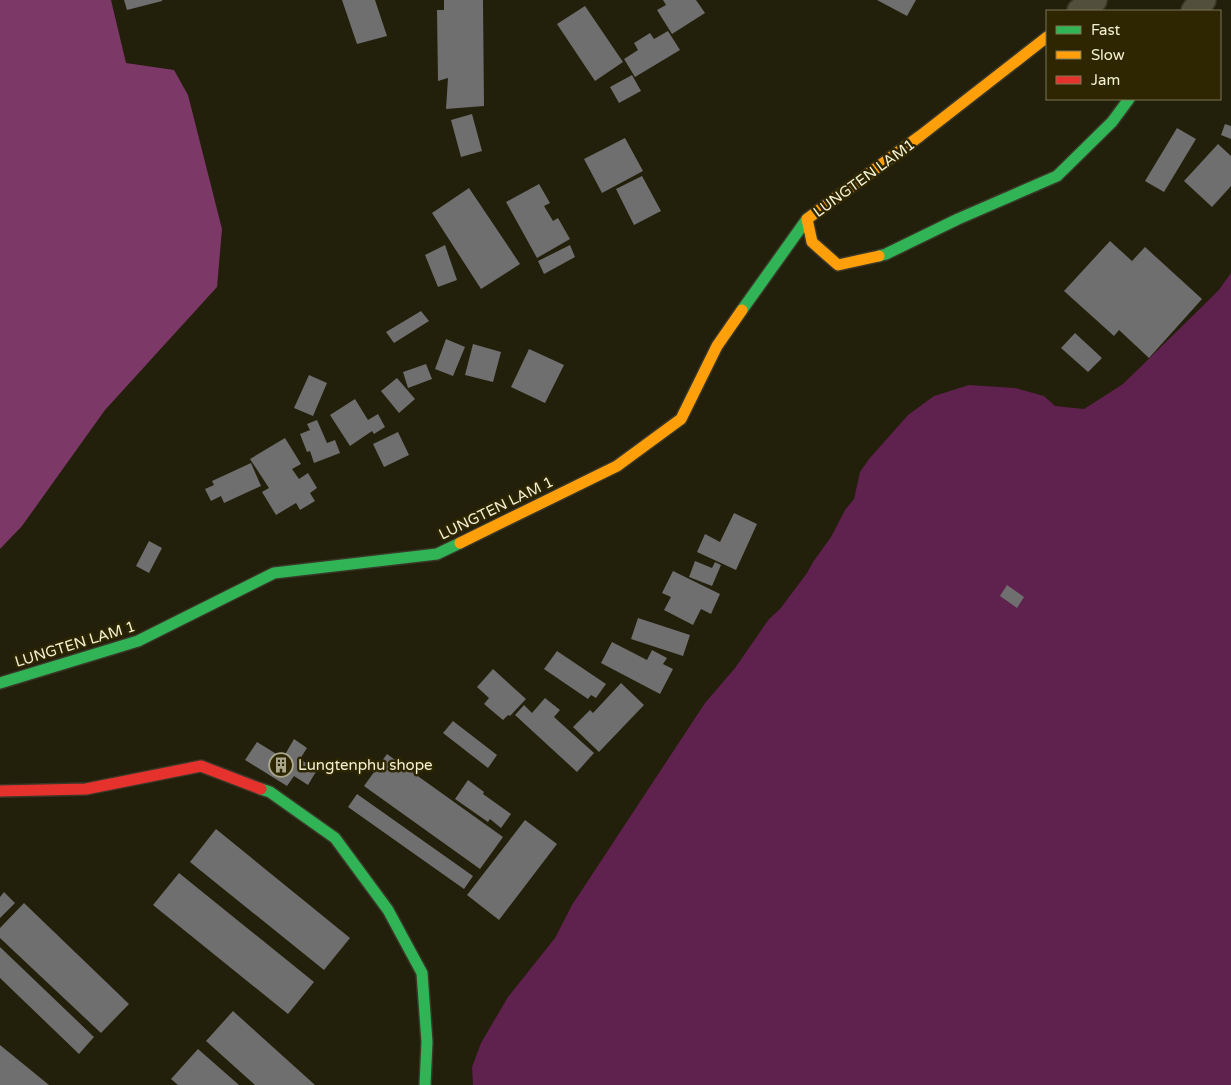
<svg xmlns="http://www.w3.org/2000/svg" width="1231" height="1085" viewBox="0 0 1231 1085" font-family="'Varela Round',sans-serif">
<rect width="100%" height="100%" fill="#221f0a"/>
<path fill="#5f214d" d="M1231,273v812h-758l-1,-18 9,-24 27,-46 47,-59 17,-33 133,-202 30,-35 34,-49 11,-10 27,-36 6,-11 18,-25 14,-27 9,-11 6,-27 9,-13 39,-44 26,-19 35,-11 46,3 29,8 11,10 29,3 39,-25 95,-93z"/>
<path fill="#7c3867" d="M0,0h111l15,63 48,7 14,25 34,134 -5,58 -112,123 -83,116 -22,23z"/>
<path fill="#706f70" d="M124,0h38v1l-35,9z
M342,0h33l12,36 -30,8z
M444,0h39l1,106 -38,3 2,-31 -10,3 -1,-71h7z
M663,0h33l9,13 -33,21 -15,-24 9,-5z
M877,0h39l-9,16z
M585,6l38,56 -28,19 -38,-57z
M668,31l12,19 -45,27 -11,-18 14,-9 -4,-7 16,-10 4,6z
M632,75l9,16 -22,12 -9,-16z
M472,114l10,37 -21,6 -10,-37z
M1225,124l6,2v13l-10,-4z
M1177,128l19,11 -32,53 -19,-11z
M625,138l18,33 -41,22 -18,-34z
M1218,144l13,12v30l-19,21 -28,-26z
M642,176l19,35 -27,14 -18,-36z
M539,184l11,19 -6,3 9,15 5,-3 12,21 -33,19 -31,-56z
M469,188l51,76 -39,25 -49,-76z
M1110,241l22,20 13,-14 57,52 -53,59 -30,-28 -5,6 -50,-45z
M445,245l12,35 -19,7 -13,-32z
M570,245l5,12 -31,17 -6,-13z
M421,311l8,10 -35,22 -8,-11z
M1075,333l27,25 -14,14 -27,-24z
M446,339l19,8 -12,29 -18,-7z
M473,344l28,8 -8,30 -28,-7z
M529,349l35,16 -19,38 -34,-16z
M426,364l6,15 -24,9 -5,-16z
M309,375l18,8 -14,33 -19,-8z
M397,378l18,21 -16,14 -18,-22z
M355,399l13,21 10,-6 7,13 -11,7 -2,-3 -22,15 -20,-31z
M317,420l10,23 8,-3 5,13 -26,10 -4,-12 -3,1 -7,-18 10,-4 -3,-6z
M398,432l11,23 -25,12 -11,-23z
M285,438l16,26 -9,5 7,10 9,-6 9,15 -7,5 5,8 -15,9 -4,-7 -20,12 -14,-23 7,-4 -19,-29z
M251,463l10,23 -37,17 -3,-7 -10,5 -6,-12 9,-4 -2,-4z
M734,513l23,11 -21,46 -39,-18 8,-18 15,8z
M149,541l13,7 -13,25 -13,-7z
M695,561l17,7 3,-6 6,3 -9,21 -23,-9z
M673,571l47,23 -9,20 -10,-5 -8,16 -29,-15 7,-13 -9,-4z
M1007,585l17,12 -7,11 -17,-12z
M638,618l52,17 -7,21 -52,-17z
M612,642l35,18 5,-10 15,8 -4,6 10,5 -13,25 -59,-31z
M557,651l49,33 -10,14 -5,-3 -3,4 -44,-30z
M493,669l33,30 -16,17 -2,-1 -5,5 -19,-16 5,-6 -12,-11z
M621,683l23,22 -45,47 -26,-25 17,-17 3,3z
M545,698l15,12 -6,7 40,36 -17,19 -62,-57 9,-10 8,8z
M453,721l44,34 -9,13 -45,-35z
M294,739l13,9 -7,11 17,11 -9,15 -14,-9 -7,10 -42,-26 12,-18 26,16z
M387,754l116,83 -23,32 -116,-83z
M468,780l16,12 -1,2 28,20 -10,14 -11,-9 -2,3 -33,-23z
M357,794l116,82 -9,13 -116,-82z
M525,820l32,24 -58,76 -32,-25z
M216,829l134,109 -26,32 -134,-108z
M179,873l135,109 -26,32 -135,-109z
M4,892l11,11 -15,15v-21z
M24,903l105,101 -28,29 -101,-95v-10z
M0,947l94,90 -15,17 -79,-76z
M233,1011l82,74h-60l-49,-44z
M0,1045l49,40h-49z
M198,1049l41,36h-61l-7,-6z"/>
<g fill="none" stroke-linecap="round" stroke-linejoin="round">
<g stroke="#3a3729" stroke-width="28">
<path id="street" d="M1080,11l14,-11
M1194,11l9,-11"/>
</g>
<g stroke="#3a3729" stroke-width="14">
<path id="fast" d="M879,256l7,-2 72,-35 99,-43 55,-54 17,-23
M742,310l65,-91
M0,683l138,-42 136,-68 163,-19 23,-11
M261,789l9,3 65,46 53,72 34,63 5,69 -2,43"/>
</g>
<g stroke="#3a3729" stroke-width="14">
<path id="slow" d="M879,256l-41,9 -26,-23 -5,-23 113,-83 127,-99
M460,543l157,-77 64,-47 36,-73 25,-36"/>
</g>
<g stroke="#3a3729" stroke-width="14">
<path id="jam" d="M0,791l86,-2 115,-23 60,23"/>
</g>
<use href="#street" stroke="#524f3c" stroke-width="25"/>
<use href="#fast" stroke="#30b455" stroke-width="11"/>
<use href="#slow" stroke="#ff9f0a" stroke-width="11"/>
<use href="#jam" stroke="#e5322d" stroke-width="11"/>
</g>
<defs>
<g id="building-ring" transform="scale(1.25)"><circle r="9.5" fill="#2d2600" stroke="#aaa78d" stroke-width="1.5"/><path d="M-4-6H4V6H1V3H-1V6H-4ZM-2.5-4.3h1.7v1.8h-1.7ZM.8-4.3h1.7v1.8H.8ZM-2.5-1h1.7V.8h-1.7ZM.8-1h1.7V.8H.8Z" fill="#aaa78d"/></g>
</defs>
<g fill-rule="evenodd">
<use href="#building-ring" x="281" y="765"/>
</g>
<g text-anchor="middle" stroke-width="5" stroke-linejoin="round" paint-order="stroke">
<g font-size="15" fill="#f4f0d4" stroke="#2d2600">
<text transform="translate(864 178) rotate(-36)" y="5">LUNGTEN LAM1</text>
<text transform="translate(496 508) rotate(-26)" y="5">LUNGTEN LAM 1</text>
<text transform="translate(75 644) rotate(-17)" y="5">LUNGTEN LAM 1</text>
</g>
<g font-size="15" fill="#f4f0d4" stroke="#2d2600" text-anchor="start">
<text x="298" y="770">Lungtenphu shope</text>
</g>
</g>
<rect x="1046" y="10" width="175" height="90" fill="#2d2600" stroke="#7d7755"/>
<rect x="1056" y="26" width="25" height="8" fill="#30b455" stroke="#7d7755"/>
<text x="1091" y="35" font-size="15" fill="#f4f0d4">Fast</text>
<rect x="1056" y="51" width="25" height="8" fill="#ff9f0a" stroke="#7d7755"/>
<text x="1091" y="60" font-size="15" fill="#f4f0d4">Slow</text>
<rect x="1056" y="76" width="25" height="8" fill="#e5322d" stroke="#7d7755"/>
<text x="1091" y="85" font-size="15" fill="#f4f0d4">Jam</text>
</svg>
